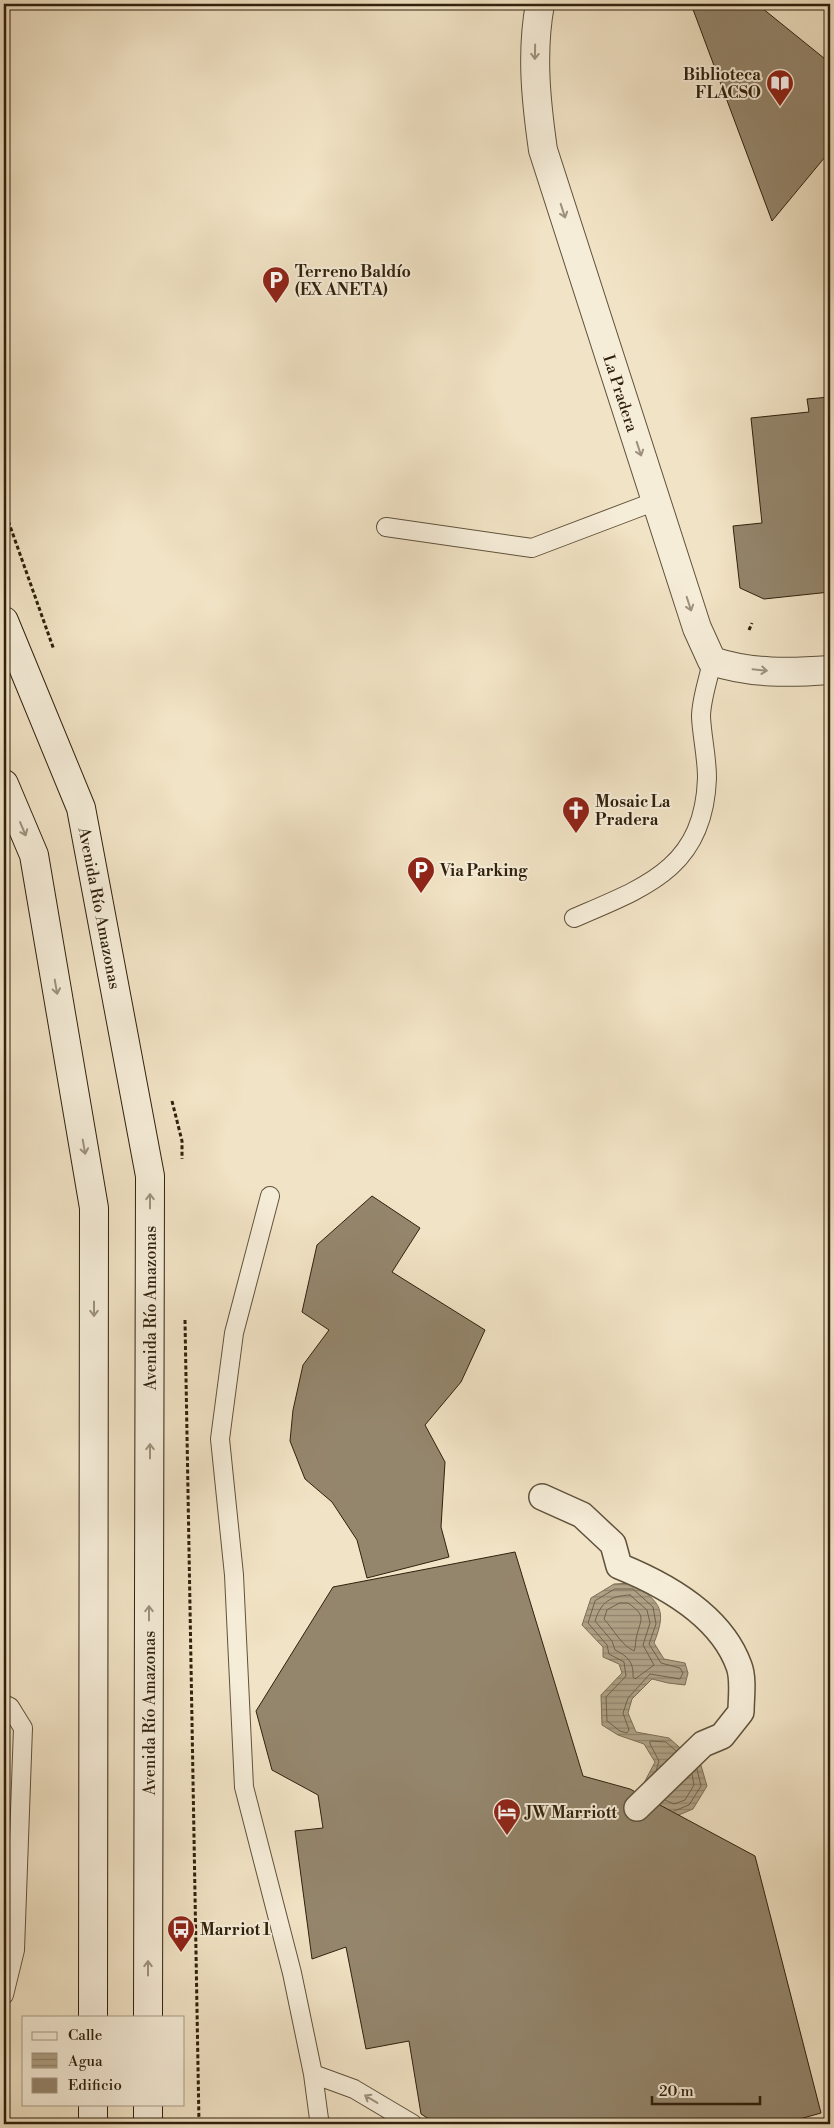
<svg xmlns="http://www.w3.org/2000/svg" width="834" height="2128" viewBox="0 0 834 2128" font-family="'Libre Bodoni',serif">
<defs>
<pattern id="water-rules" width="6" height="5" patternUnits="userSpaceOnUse" patternTransform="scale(1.25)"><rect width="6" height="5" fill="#afa186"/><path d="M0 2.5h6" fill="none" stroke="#8f836c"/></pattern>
</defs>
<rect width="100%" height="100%" fill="#f1e3c5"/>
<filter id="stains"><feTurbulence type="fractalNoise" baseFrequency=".004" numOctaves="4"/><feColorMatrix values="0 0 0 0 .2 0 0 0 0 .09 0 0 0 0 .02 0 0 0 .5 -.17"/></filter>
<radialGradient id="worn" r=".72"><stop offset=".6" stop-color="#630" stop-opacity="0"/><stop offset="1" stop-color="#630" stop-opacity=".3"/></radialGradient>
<path fill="url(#water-rules)" stroke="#7c6e56" d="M634,1583c27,21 33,27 20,60l10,16 21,4 3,10 -3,12 -17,-2 -16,-4 -20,20 -4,14 8,19 33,6 18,16 13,8 7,24 -14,23 -19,8 -17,-9 -13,-25 11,-21 -11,-18 -26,-9 -16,-10 -1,-30 21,-22 -3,-9 -16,-7v-10l-21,-22 9,-27 23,-14z"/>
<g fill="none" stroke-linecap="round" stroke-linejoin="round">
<path stroke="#70614a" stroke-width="1" d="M615,1589h18l20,18 3,17 -7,20 12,19 19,5 3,5 -3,6 -30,-5 -22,24 -5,15 6,17 -2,3 -7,-2 -13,-10 -1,-24 20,-21 -2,-14 -15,-8 -2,-9 -19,-22 7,-22z
M630,1595l17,15 3,13 -7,22 11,20 -19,14 -2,-2c1,-14 -5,-21 -18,-27l-3,-9 -17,-20c6,-19 15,-25 35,-26z
M620,1603h8c20,14 12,16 8,36 -1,5 0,8 -2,12 -13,-6 -20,-21 -30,-32l3,-9z
M656,1771l3,-10 -9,-17v-3l16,1 10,9
M665,1800l9,4 11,-4 9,-15 -2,-11
M674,1811l15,-6 12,-19 -4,-17"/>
</g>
<path fill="#94866d" stroke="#30210d" d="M691,4h66l73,59v88l-58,70z
M830,397v195l-66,7 -24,-11 -7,-62 29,-3 -11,-105 58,-6 -2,-13z
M372,1196l48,32 -28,44 93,58 -24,52 -36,43 20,37 -4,65 8,30 -82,21 -10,-38 -25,-38 -27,-23 -15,-38 3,-31 10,-45 26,-35 -27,-18 15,-67z
M515,1552l68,224 47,13 125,67 66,257 -39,11h-243l-1,-3 -13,3h-88l-16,-10 -12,-73 -43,8 -20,-102 -34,12 -17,-128 28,-3 -5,-33 -46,-25 -16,-59 77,-124z"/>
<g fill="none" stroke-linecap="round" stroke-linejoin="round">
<g stroke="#60523b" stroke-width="20">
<path id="service" d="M386,527l146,21 124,-47
M574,918c72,-31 130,-50 133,-140 0,-21 -5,-41 -6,-61 0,-18 8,-39 11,-56
M270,1196l-36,137 -14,106 14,136 10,212 48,186 21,101
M4,1704l6,3 13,21 -8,222 -11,45
M321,2124l-2,-5 -6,-45 41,15 59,35"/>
</g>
<g stroke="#60523b" stroke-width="28">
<path id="pedestrian" d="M542,1497l40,18 31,29 6,22c47,19 102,50 120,100 5,13 2,32 2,46l-19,24 -19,8 -66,64"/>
</g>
<g stroke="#60523b" stroke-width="30">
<path id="minor" d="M540,4c-9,49 -4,97 3,146l154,478 15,33c39,13 78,12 118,9"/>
</g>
<g stroke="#30210d" stroke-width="30">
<path id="secondary" d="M4,621l77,187 69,368 -2,841
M4,784l30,71 60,353 -1,809
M93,2124v-20
M148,2124v-20"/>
</g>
<path stroke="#30210d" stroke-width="3" stroke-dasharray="4 2.5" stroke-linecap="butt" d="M4,509l50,141
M749,630l3,-7
M172,1101l10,40v18
M185,1320l14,804"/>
<use href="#service" stroke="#f6edd9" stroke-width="18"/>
<use href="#pedestrian" stroke="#f6edd9" stroke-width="25"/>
<use href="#minor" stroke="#f6edd9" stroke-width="28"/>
<use href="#secondary" stroke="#f6edd9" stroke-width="28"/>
</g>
<defs><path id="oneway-shaft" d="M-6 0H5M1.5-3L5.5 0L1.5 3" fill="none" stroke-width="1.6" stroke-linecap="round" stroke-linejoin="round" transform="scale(1.25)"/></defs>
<g stroke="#9d917d">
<use href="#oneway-shaft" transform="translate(535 52) rotate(91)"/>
<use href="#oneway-shaft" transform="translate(563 211) rotate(72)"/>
<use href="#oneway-shaft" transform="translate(639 449) rotate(72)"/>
<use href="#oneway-shaft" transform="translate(689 604) rotate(72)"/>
<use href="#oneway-shaft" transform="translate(760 670) rotate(6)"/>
<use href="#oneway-shaft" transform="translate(23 829) rotate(67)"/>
<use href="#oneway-shaft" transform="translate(56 987) rotate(80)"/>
<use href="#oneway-shaft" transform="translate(84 1147) rotate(80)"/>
<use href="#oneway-shaft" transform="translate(150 1201) rotate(-90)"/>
<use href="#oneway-shaft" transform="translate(94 1309) rotate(90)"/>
<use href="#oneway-shaft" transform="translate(150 1451) rotate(-90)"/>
<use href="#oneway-shaft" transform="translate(149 1613) rotate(-90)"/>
<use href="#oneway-shaft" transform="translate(148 1968) rotate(-90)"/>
<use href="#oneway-shaft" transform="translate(371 2099) rotate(-149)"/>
</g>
<defs>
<g id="library-pin" transform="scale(1.4375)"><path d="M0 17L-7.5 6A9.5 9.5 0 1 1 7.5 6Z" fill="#8f2418" stroke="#f6edd9"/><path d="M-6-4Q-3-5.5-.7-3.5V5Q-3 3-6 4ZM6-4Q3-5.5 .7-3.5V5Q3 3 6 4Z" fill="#fff"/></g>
<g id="parking-pin" transform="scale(1.4375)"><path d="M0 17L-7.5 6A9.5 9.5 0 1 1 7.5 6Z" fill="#8f2418" stroke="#f6edd9"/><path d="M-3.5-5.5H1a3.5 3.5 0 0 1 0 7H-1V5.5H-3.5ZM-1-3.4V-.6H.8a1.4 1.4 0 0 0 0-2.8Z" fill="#fff"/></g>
<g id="church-pin" transform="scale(1.4375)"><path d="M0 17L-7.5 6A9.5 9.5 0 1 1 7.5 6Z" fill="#8f2418" stroke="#f6edd9"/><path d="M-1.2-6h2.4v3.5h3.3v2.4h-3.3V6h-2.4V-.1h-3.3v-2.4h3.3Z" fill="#fff"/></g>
<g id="hotel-pin" transform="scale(1.4375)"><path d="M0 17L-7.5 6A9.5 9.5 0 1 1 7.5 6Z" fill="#8f2418" stroke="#f6edd9"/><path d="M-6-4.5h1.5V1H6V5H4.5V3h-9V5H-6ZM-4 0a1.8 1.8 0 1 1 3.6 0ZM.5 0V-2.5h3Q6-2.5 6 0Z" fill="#fff"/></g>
<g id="bus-pin" transform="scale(1.4375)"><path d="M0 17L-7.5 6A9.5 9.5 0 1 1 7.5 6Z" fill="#8f2418" stroke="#f6edd9"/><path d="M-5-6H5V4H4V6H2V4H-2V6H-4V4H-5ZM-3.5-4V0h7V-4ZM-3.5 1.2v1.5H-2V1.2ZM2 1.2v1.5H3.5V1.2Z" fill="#fff"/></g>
</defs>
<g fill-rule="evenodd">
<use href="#library-pin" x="780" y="83"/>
<use href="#parking-pin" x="276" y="280"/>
<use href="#church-pin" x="576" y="810"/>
<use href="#parking-pin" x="421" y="870"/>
<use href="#hotel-pin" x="507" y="1812"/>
<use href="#bus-pin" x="181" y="1929"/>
</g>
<g text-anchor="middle" stroke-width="4" stroke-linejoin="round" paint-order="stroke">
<g font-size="16" font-weight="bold" fill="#30210d" stroke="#f6edd9" text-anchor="start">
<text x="761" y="80" text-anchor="end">Biblioteca<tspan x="761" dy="18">FLACSO</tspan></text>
<text x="295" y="277">Terreno Baldío<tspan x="295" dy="18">(EX ANETA)</tspan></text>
<text x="595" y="807">Mosaic La<tspan x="595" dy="18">Pradera</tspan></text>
<text x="440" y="876">Via Parking</text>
<text x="526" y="1818">JW Marriott</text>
<text x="200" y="1935">Marriot 1</text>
</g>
<g font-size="16" fill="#30210d" stroke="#f6edd9">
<text transform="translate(621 393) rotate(72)" y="6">La Pradera</text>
<text transform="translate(100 908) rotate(79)" y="6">Avenida Río Amazonas</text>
<text transform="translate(150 1308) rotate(-90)" y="6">Avenida Río Amazonas</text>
<text transform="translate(149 1713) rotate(-90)" y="6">Avenida Río Amazonas</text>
</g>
</g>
<rect width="834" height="2128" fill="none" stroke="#f1e3c5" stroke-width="20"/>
<rect x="5" y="5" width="824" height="2118" fill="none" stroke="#30210d" stroke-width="2.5"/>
<rect x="10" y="10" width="814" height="2108" fill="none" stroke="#30210d"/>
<rect x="22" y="2016" width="162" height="90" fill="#f6edd9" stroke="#a79b87"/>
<rect x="32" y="2032" width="25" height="8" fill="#f6edd9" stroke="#a79b87"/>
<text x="68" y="2040" font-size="15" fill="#30210d">Calle</text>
<rect x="32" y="2053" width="25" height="15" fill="url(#water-rules)" stroke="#a79b87"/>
<text x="68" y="2066" font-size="15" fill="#30210d">Agua</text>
<rect x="32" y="2078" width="25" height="15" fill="#94866d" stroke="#a79b87"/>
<text x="68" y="2090" font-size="15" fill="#30210d">Edificio</text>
<path d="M652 2096v8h108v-8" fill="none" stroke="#30210d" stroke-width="2.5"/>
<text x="659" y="2096" font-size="15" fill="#30210d" stroke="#f6edd9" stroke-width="4" paint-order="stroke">20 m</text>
<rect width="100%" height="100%" filter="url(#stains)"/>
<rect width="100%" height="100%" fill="url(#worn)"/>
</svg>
